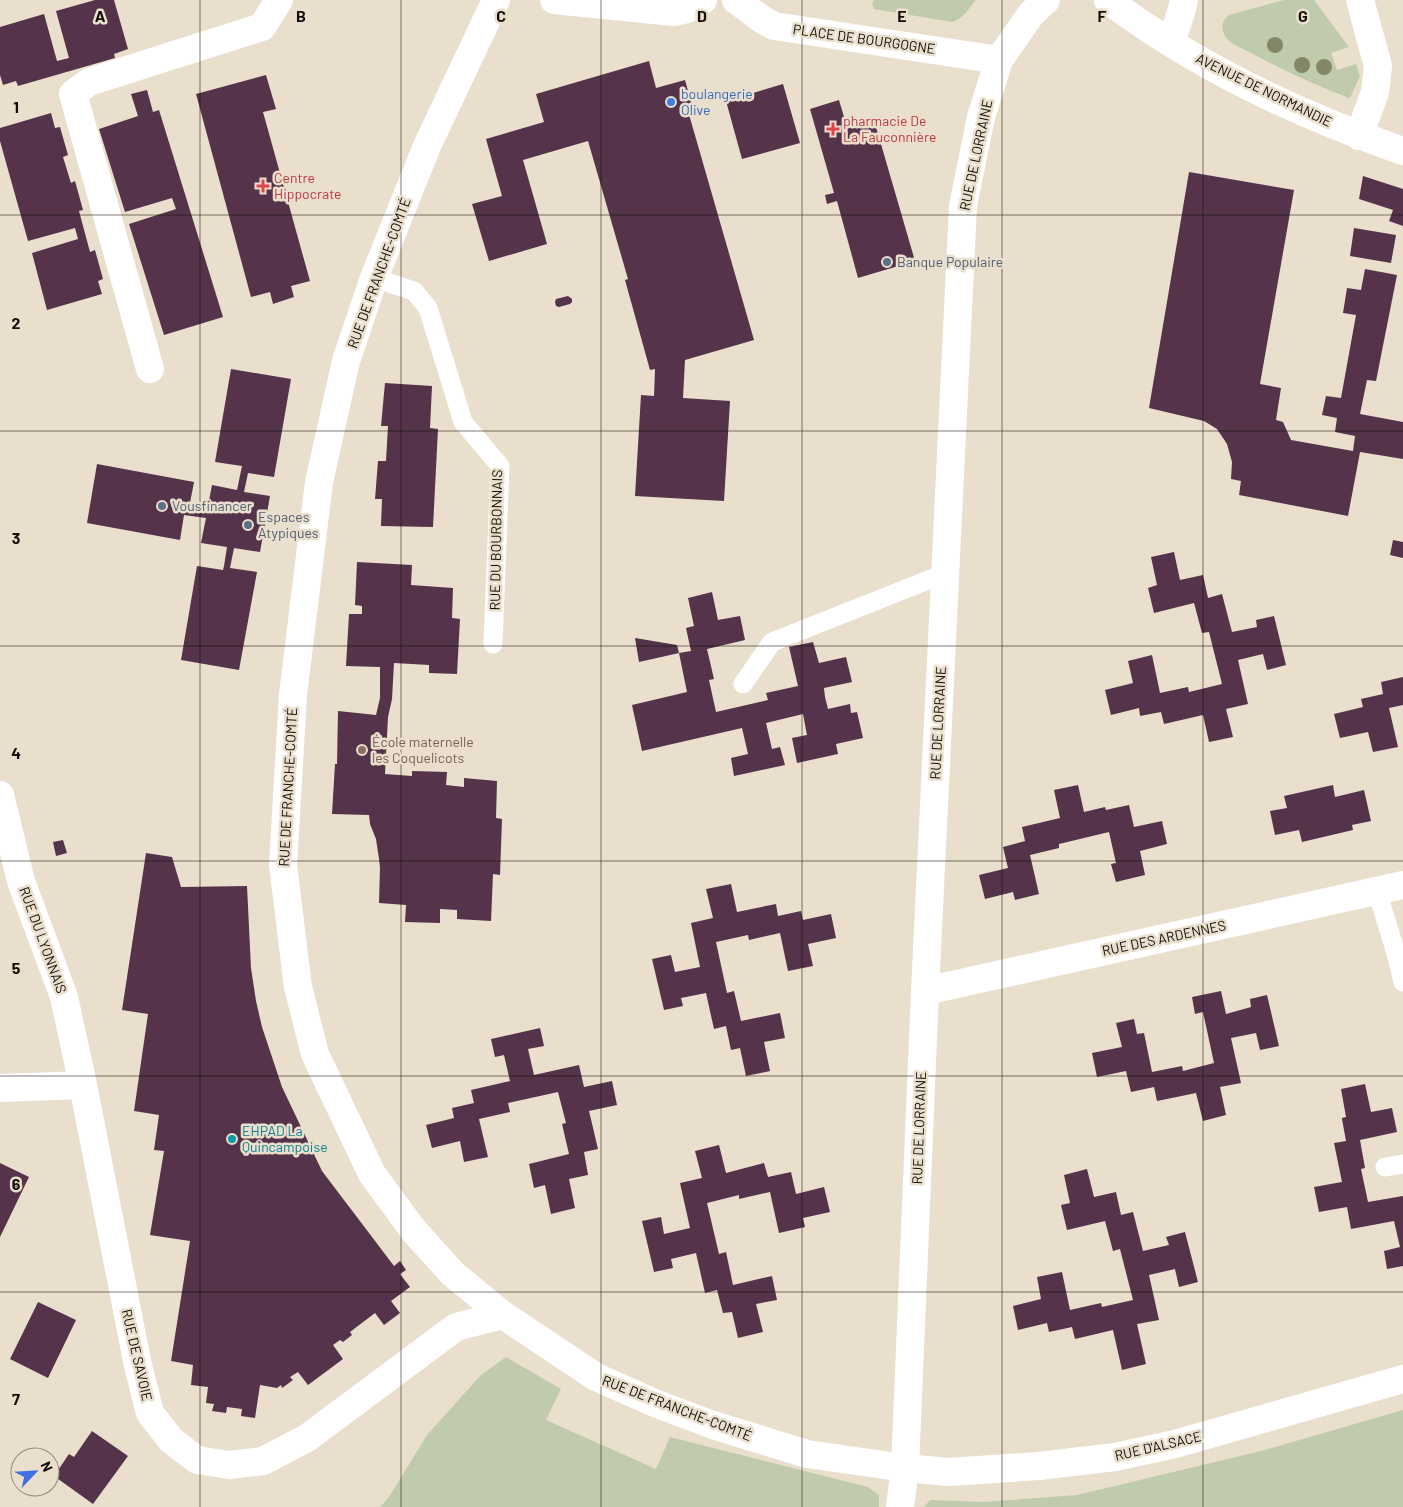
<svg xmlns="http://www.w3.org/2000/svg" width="1403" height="1507" viewBox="0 0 1403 1507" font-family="Barlow,sans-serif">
<rect width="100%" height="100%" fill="#eadfcd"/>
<path fill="#c0cbae" d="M874,0h102c-6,7 -14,20 -24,22l-78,-13 -2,-5z
M1284,0h30l35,47 -18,6 6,17 19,-6 4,12 -9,20 -2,2c-33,-13 -65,-27 -96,-44 -7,-4 -18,-8 -24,-13 -8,-8 -10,-19 0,-26z
M506,1357l55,32 -15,31 110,49 14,-32 198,50 11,8v12h-499l9,-10 38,-62 54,-60z
M1403,1410v97h-479l6,-7 54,2 93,-7 184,-44z"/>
<path fill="#55334a" d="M95,0h19l14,49 -14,5 1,4 -97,28 -2,-5 -13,4 -3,-10v-48l44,-13 13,47 12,-3 -13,-47z
M649,61l7,27 29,-8 8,29 -5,2 66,229 -69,20 -2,38 47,3 -6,100 -89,-5 6,-101 13,1 1,-27 -5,1 -25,-90 3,-1 -40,-138 -65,19 24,84 -58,17 -17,-57 30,-8 -16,-57 58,-17 -8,-28z
M266,75l10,34 -13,3 47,169 -19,5 3,11 -21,7 -3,-12 -19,5 -55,-203z
M783,84l17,59 -58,16 -16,-58z
M147,90l6,22 6,-2 64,207 -59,18 -35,-111 47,-15 -4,-11 -47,14 -26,-83 39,-13 -7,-22z
M839,100l8,27 27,-7 41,141 -57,17 -21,-77 -10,3 -2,-9 9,-2 -24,-84z
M51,113l4,15 5,-1 8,28 -5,2 8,26 4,-2 8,29 -4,1 11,41 5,-2 8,29 -5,2 4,13 -55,16 -15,-57 46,-14 -3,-11 -47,13 -28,-100v-13z
M1189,172l105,18 -34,194 21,4 -5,32 7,2 8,18 62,11 2,-15 -20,-4 2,-14 -15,-3 4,-19 15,2 15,-83 -13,-2 4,-25 14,2 4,-21 32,6 -21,106 -9,-1 -7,34 43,8v37l-43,-7 -12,64 -109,-21 2,-14 -10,-2 1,-17 -5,-18 -10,-15 -13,-8 -55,-13z
M1363,176l40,13v37l-14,-5 4,-11 -34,-11z
M1354,228l42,7 -5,28 -41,-7z
M568,296l4,3v3l-2,2 -11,3 -3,-1 -1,-4 1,-3z
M231,369l60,10 -17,98 -26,-4 -4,19 26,4 -10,56 -26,-4 -4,20 27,4 -18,98 -58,-10 16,-94 26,4 1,-4 3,-19 -26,-4 5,-25 -22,-3 -4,25 -93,-17 10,-59 97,18 -5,26 18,3 5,-26 25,5 5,-24 -27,-4z
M385,383l47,3 -2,42 8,1 -5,98 -52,-1 1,-27h-7l3,-38h8l2,-35h-7z
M1393,540l10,2v16l-13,-3z
M1174,552l6,28 23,-5 5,23 14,-4 10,38 25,-5 -1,-7 18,-4 12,49 -19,5 -4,-16 -25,6 10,44 -22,5 7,28 -24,5 -6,-27 -39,9 -3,-12 -21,4 -1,-8 -28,7 -6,-25 28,-7 -5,-22 24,-6 8,38 28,-6 1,5 33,-8 -13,-52 -7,1 -8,-30 -40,10 -6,-25 9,-3 -6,-28z
M357,562l55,3 -1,20 42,3 -1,30 8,1 -3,55 -28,-1v-8l-35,-2 -2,36 -4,18 -3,57 27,2v-5l35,1 -1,13 18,2v-9l33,3 -1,37 6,1 -2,56 -7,-1 -2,47 -34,-2v-9l-17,-1v14l-35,-1 1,-17 -27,-2 1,-35 -1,-9 -3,-20 -6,-15 -1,-9 -37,-1 3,-50h2l1,-53 38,4 4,-17v-31l-34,-1 3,-52h13v-8l-7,-1z
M712,592l6,28 22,-4 5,24 -38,9 7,30 -5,1 7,32 52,-12 -2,-7 32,-7 -9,-39 24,-5 6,21 27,-6 6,25 -28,6 1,9 3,12 22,-5 1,9 6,-1 6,26 -27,6 2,10 -41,9 -5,-25 15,-3 -4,-21 -37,9 6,26 8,-2 5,18 -51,11 -3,-18 17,-4 -6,-26 -100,23 -10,-46 55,-13 -8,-39 12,-2 -5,-23 8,-2 -6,-28z
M635,638l42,7 2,8 -40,9z
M1403,677v28l-14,3 9,39 -25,5 -5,-20 -28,6 -6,-24 29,-7 -2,-8 22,-5 -2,-12z
M1078,785l6,27 21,-5 1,3 23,-5 5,22 28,-6 5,23 -27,7 5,24 -29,7 -5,-18 5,-1 -7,-31 -50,12v4l-29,7 9,39 -24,6 -2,-8 -28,7 -6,-24 29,-7 -5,-21 22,-6 -3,-14 38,-9 -6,-28z
M1333,785l2,12 29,-7 7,31 -19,4 1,5 -51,12 -3,-12 -24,5 -5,-24 17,-3 -3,-12z
M63,840l4,13 -11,3 -3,-14z
M146,853l26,4 9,30 66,-1 4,82 5,33 6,26 20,60 40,84 72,95 6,-5 6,9 -6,4 10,13 -19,14 9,12 -16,12 -9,-12 -25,19 2,3 -9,7 -3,-2 -7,5 10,14 -35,26 -10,-13 -8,5 3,3 -11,8 -1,-3 -4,3 -17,-3 -5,33 -14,-2 1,-7 -15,-2 -1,6 -14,-2 2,-7 -8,-1 2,-16 -17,-2 2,-20 -22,-4 19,-120 -40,-6 14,-84 -10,-1 5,-35 -25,-4 14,-97 -26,-4z
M731,884l6,28 39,-8 2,12 23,-5 2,9 28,-6 5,24 -28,6 5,22 -25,5 -8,-38 -31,7 -1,-5 -32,7 11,51 7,-2 7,30 39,-8 5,25 -21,4 6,29 -24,5 -6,-28 -9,2 -5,-24 -12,3 -8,-36 -25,5 2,8 -19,4 -12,-51 19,-4 4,17 25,-5 -9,-44 22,-5 -7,-29z
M1221,991l5,23 25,-7 -1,-8 17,-4 12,51 -19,4 -4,-17 -25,5 10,45 -21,4 6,28 -23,6 -7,-28 -39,8 -3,-14 -23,5 -5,-21 -29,6 -5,-24 30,-6 -6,-24 18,-4 3,15 7,-1 8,39 30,-6 1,5 31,-8 -11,-51 -8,2 -3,-17z
M540,1028l4,18 -16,3 6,26 45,-10 5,22 28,-6 5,24 -28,6 9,38 -14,3 4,23 -19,4 6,29 -24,6 -6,-29 -11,3 -5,-24 40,-10 -7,-30 4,-1 -8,-31 -50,11 2,9 -31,7 9,38 -24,5 -4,-21 -28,7 -6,-23 28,-7 -2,-10 22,-5 -3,-13 39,-9 -6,-26 -9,2 -4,-18z
M1365,1084l6,28 21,-4 5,24 -37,8 5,28 -4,1 7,33 35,-6v70l-16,3 -3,-18 16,-4 -6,-26 -43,8 -4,-22 -28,5 -5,-25 28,-5 -8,-39 12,-2 -4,-22v-1l4,-1 -5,-28z
M719,1145l7,28 38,-10 4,14 23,-5 5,22 28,-7 6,25 -27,6 2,9 -26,6 -9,-41 -31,7v-4l-32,8 12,51 7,-2 7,33 39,-9 5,24 -21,4 7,28 -25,6 -6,-26 -9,1 -6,-23 -12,3 -9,-40 -25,6 2,9 -19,4 -12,-51 19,-4 3,17 26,-6 -10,-45 22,-5 -7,-27z
M0,1163l29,14 -29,60z
M1087,1169l7,28 22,-5 5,23 12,-3 10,39 26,-6 -3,-8 19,-5 13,50 -19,5 -4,-18 -26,6 10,45 -22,4 9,40 -24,6 -9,-40 -38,9 -3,-12 -23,5 -2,-9 -29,7 -5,-24 28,-7 -4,-22 25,-5 8,38 31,-7 1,4 31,-7 -13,-51 -7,2 -8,-30 -38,9 -6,-25 9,-2 -6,-28z
M38,1302l38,18 -28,58 -38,-19z
M92,1431l36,25 -35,48 -39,-28 15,-22 5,3z"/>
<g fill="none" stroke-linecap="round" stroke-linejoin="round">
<path stroke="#fff" stroke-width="19" d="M374,278l40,13 14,17 35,114 37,44 -7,178
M743,684l29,-42 174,-69
M1377,891l19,62 7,29
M1385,1167l18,-3"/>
<path stroke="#fff" stroke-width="28" d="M496,0l-69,146 -53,132 -28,83 -27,121 -26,213 -10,170 15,122 17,67 57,120 42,57 39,43 50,41 93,62 61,27 56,21 94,29 98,14 44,4 90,-6 76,-9 60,-13 228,-65
M554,0l120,12 13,-3 16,-9
M736,0l27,20 11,6 225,34
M1171,43l11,-34 2,-9
M1359,136l16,-44 3,-26 -18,-66
M150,369l-77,-275 16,-12 173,-55 17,-27
M0,795l21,86 43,116 19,88
M925,991l478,-106
M0,1088l83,-3 54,276 13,52 21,27 26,20 32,5 34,-4 44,-23 149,-111 47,-12
M900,1507l5,-39 20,-477 38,-785 18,-89 18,-57 32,-46 15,-14"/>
<path stroke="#fff" stroke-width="28" d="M1108,0c88,66 191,115 295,151"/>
</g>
<g fill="#848765">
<circle cx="1275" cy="45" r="8"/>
<circle cx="1302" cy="65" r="8"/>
<circle cx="1324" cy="67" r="8"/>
</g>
<path fill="none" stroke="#120e08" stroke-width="1" stroke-opacity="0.55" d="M200,0v1507M401,0v1507M601,0v1507M802,0v1507M1002,0v1507M1203,0v1507M0,215h1403M0,431h1403M0,646h1403M0,861h1403M0,1076h1403M0,1292h1403"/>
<circle fill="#3f7fe0" stroke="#eadfcd" stroke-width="2" cx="671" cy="102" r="5"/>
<g fill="#e0444e" stroke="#eadfcd" stroke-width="2">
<path d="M830.5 121.5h5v5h5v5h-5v5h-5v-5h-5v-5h5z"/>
<path d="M260.5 178.5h5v5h5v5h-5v5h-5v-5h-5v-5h5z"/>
</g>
<g fill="#5c6f8a" stroke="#eadfcd" stroke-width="2">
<circle cx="887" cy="262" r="5"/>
<circle cx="162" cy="506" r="5"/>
<circle cx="248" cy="525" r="5"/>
</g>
<circle fill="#8d6e63" stroke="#eadfcd" stroke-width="2" cx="362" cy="750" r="5"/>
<circle fill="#0f9aa8" stroke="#eadfcd" stroke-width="2" cx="232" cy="1139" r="5"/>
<g text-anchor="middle" stroke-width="5" stroke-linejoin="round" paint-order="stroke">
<g font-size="14" fill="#120e08" stroke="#eadfcd">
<text transform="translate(864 39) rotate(8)" y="5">PLACE DE BOURGOGNE</text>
<text transform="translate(1264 90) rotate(26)" y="5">AVENUE DE NORMANDIE</text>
<text transform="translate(976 155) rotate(-78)" y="5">RUE DE LORRAINE</text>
<text transform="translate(379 273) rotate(-70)" y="5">RUE DE FRANCHE-COMTÉ</text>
<text transform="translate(496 540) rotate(-89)" y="5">RUE DU BOURBONNAIS</text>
<text transform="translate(938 723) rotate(-87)" y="5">RUE DE LORRAINE</text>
<text transform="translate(288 787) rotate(-87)" y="5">RUE DE FRANCHE-COMTÉ</text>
<text transform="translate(1164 938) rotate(-12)" y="5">RUE DES ARDENNES</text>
<text transform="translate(43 940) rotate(70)" y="5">RUE DU LYONNAIS</text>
<text transform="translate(919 1128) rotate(-88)" y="5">RUE DE LORRAINE</text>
<text transform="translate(137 1355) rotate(77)" y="5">RUE DE SAVOIE</text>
<text transform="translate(677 1408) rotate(21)" y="5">RUE DE FRANCHE-COMTÉ</text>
<text transform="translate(1158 1446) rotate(-13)" y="5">RUE D'ALSACE</text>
</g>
<g font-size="14" fill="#366cbe" stroke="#eadfcd" text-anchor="start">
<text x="681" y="99">boulangerie<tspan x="681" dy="16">Olive</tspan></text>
</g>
<g font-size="14" fill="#be3a42" stroke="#eadfcd" text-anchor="start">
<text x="843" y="126">pharmacie De<tspan x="843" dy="16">La Fauconnière</tspan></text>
<text x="274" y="183">Centre<tspan x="274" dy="16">Hippocrate</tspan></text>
</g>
<g font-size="14" fill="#4e5e75" stroke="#eadfcd" text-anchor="start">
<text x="897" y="267">Banque Populaire</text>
<text x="172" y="511">Vousfinancer</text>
<text x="258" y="522">Espaces<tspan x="258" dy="16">Atypiques</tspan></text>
</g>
<g font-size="14" fill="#785e54" stroke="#eadfcd" text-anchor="start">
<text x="372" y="747">École maternelle<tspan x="372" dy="16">les Coquelicots</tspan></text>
</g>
<g font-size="14" fill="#0d838f" stroke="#eadfcd" text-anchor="start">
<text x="242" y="1136">EHPAD La<tspan x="242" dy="16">Quincampoise</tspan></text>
</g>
</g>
<g font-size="16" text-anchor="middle" font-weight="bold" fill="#120e08" stroke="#eadfcd" stroke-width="5" stroke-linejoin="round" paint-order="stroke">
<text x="100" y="22">A</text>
<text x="301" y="22">B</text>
<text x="501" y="22">C</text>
<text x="702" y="22">D</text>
<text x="902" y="22">E</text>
<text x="1102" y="22">F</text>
<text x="1303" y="22">G</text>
<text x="16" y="113">1</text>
<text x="16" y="329">2</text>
<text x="16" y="544">3</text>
<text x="16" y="759">4</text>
<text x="16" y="974">5</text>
<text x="16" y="1190">6</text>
<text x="16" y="1405">7</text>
</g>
<g transform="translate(35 1472) rotate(65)"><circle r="24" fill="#eadfcd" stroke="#948b7e"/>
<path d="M0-4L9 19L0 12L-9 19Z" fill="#4270e2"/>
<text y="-8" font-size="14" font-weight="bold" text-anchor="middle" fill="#120e08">N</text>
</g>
</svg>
